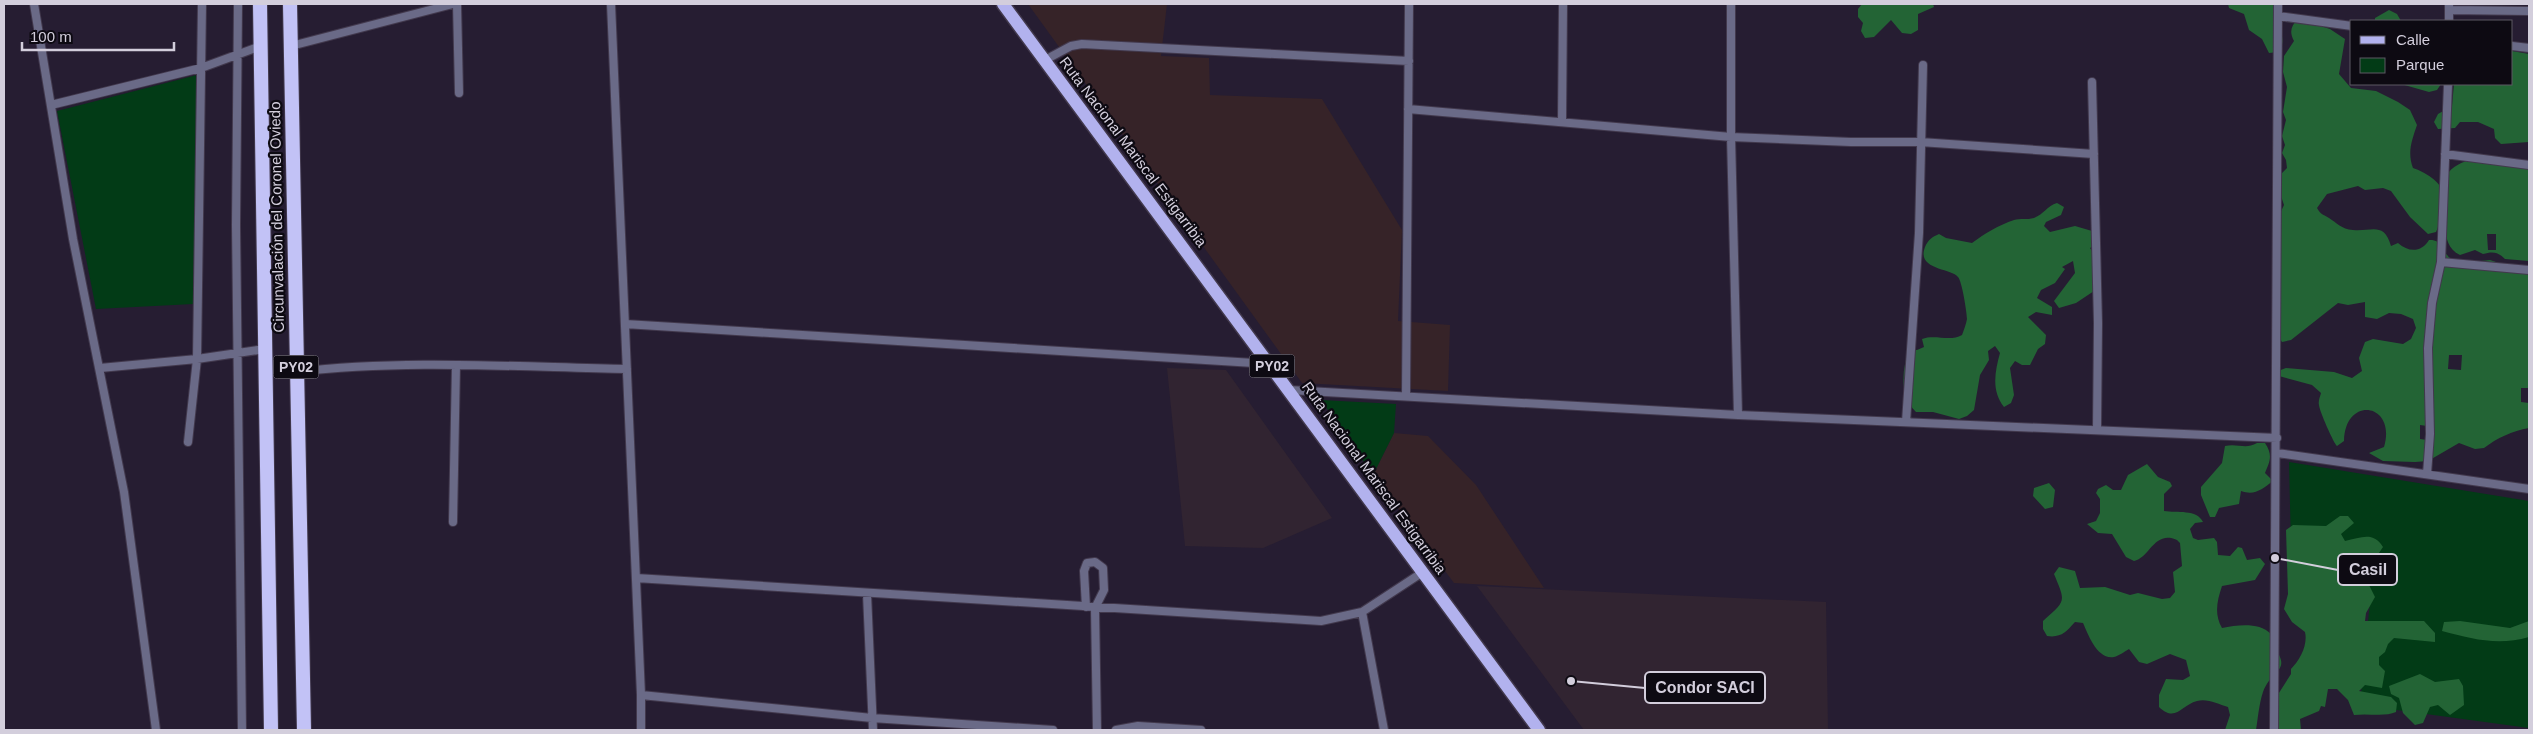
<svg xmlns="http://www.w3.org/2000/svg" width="2533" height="734" viewBox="0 0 2533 734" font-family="Arial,sans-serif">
<rect width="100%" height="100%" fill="#261d32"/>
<path fill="#362328" d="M1028,4h139l-6,52 48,2 1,37 112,4 80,131 -4,91 52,4 -2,66 -146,-8z
M1394,433l34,3 48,49 68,103 -90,-5 -81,-108z"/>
<path fill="#312431" d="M1167,368l59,2 106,148 -69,30 -78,-2z
M1477,586l349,16 2,128h-244z"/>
<path fill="#023b16" d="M197,75l-4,229 -97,5 -39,-198z
M1321,400l75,4 -2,29 -21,42z
M2289,462l240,39v227l-169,-23 10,-103 -79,-55z"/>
<path fill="#236435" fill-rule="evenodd" d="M1862,4h71l1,3 -16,7v16l-7,4 -9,-1 -11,-13 -17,17 -9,1 -4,-7 2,-8 -5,-6v-8z
M2228,4h48c-1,5 -3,12 -2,17 3,14 16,14 4,31l-9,1 -7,-14 -13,-9 -5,-16 -15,-6z
M2389,10l8,4 4,7h-26v-3z
M2298,19l32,10 15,10 -6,35 12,14 25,3 22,11 12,8 7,15c-5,15 -10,27 -4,43 10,3 31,15 30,27 0,5 -4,10 -4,15 0,9 1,14 -3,22l-8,2 -18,-17 -19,-26 -8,-3 -18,2 -7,-4 -31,8 -10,14c4,7 6,6 12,10 8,5 12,11 24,12 18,2 31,-9 38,16l7,-3c11,10 24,9 31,-3 14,-1 13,12 22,19l12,4 27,-3 39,13v115h-8v14l8,1v25c-17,3 -32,10 -45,20l-9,1 -16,-6 -31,18 -13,1 -32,-1 -14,-8 15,-6c13,-44 -39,-52 -40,-6l-7,5c-3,-2 -18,-36 -18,-41 -1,-4 1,-8 2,-12l-9,-8 -33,-9 -1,-5 8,-3 48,4 18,6 10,-7 -3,-13 6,-16 8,-3 30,5 8,-5 5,-11 -3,-9 -12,-5 -12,-1 -12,6 -12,-2v-15l-17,3 -10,-2 -47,37 -9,2c-3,-5 -8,-11 -9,-17 -2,-9 3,-17 3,-26 0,-37 -9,-60 8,-94l-5,-15 2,-16 6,-6 -1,-8 -4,-7 3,-8 -3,-9 4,-16 -3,-8 4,-25 -4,-15 1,-16 10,-15c-5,-9 -3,-15 4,-22zM2449,355h13l-1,15 -13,-1zM2420,425l7,1v14l-7,-1z
M2512,51l17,3v88l-28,2 -6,-6 -1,-9 -16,-7h-18l-5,6 -17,1 -4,-7 4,-8 14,-8 2,-22h58z
M2401,84h40l-4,6 -8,2z
M2473,159l56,6v96l-24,-2c-7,-7 -12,-8 -22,-5l-8,-4 -15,5c-27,-12 -7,-58 -14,-79 6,-10 16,-14 27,-17zM2487,234h9v16h-8z
M2057,203l7,4 -3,8 -15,7 -2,4 6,6 25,-6 17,5 2,15 -4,2 6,8 1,33 -21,14 -17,5 -5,-7 21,-28 -2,-12 -11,6 3,2 -10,14 -14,7 -4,8 15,9v8l-16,-3 -8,5 18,18 -1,9 -7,5 -8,16h-8l-7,-4 -5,7 4,27 -3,8 -7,4c-13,-16 -9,-36 -4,-54l-5,-7 -7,5 1,9 -9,15 -6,35 -7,6 -8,3 -26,-7h-17c-17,-17 -14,-42 -7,-63l8,1 7,-3 -2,-8c13,-5 28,3 40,-4 2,-5 4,-11 5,-16 0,-6 -5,-38 -9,-42 -7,-9 -42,-7 -33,-30 3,-7 7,-10 14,-13l7,4 26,5c12,-9 27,-18 42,-23 6,-2 13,0 20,-2 10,-4 13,-12 23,-15z
M2257,443h8c8,12 5,18 0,30l8,8c-11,8 -18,15 -32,10l-2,13 -20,4 -4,9h-5l-9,-22v-8l21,-24 3,-17c13,-3 20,4 32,-3z
M2147,464l11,13 12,5 2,4 -8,8v17c13,2 33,-2 39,11l-8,1 -5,6 3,9 5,2 16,-2 3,4 1,13 12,1 8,-9 4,1 5,12 13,-2 5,6 -10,16 -33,6c-5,15 -8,28 0,42 16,-3 37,-6 49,6l-1,8c25,30 2,25 -7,50 -4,12 -5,26 -7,38h-31l5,-15 -2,-8c-10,-3 -21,-9 -31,-6 -16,4 -21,22 -38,6v-12l7,-16 17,1 7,-4 -4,-16 -16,-6 -23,10 -8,-2 -10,-13c-4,2 -10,7 -15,8 -17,3 -26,-23 -31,-34l-8,-1c-9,10 -14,16 -28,14l-4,-7v-8c23,-21 23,-18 11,-47l5,-7 16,4 5,17 25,-1 25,8 8,-2 24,6 8,-1 5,-6 -2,-20 9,-6 -2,-23 -3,-3c-23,-10 -27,18 -43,21l-8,-4 -14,-23 -14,-1 -11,-9 9,-3 4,-8v-14l-4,-6 2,-4 8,-4 7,5h8l7,-15z
M2049,483l6,7 -2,17 -8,2 -12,-13 1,-8z
M2340,516h8l6,7 -13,11 4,7c16,-3 28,-10 38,6l-19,28 11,22 -9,16 -1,8h59l11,12v9l-41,-4 -6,6 -3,8 -6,5v8l6,6 -3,17 -17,-3 -6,6 32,6 6,6 -1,9c-11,5 -28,1 -42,3l-6,-15 -11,-11h-9l-3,18 -4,-1 -2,5 -19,8 1,11h-23l-1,-34 14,-22v-5c9,-9 17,-24 14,-37l-13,-10 -8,-13 4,-15 -2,-64 7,-5 33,1z
M2460,621l50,7 19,-7v16c-31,9 -57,2 -87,-6l2,-9z
M2420,674l15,8 24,-3 4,7 1,19 -14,10 -12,-10 -8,2 -7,16 -8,2 -12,-12 -4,-15 -8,-4 -2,-8z"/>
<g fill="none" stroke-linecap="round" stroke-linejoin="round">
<g stroke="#42394d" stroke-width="10">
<path id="minor" d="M34,4l39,235 51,253 32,238
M238,4l-2,221 6,505
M457,4l2,89
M611,4l30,691
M1731,4v133l7,278
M2449,10l80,1
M2278,16l74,10
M2449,21v-17
M291,46l162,-42
M2512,46l17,2
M1045,60l26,-14 11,-2 327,17
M2092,82l6,241 -1,106
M51,105l150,-37 60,-22
M1408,109l323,28 120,5h69l174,12
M1562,122l1,-118
M2445,154l84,11
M2441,262l88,8
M625,324l645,40
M100,368l97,-9 68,-10
M296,372c109,-13 221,-5 331,-3
M1289,390l449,25 539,23
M1406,396l3,-392
M1906,422l13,-189 4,-168
M188,442l9,-83 5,-355
M2277,453l252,36
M2427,474l3,-40 -2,-86 4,-45 9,-41 7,-178
M453,522l3,-157
M636,578l685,43 41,-9 61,-40
M867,594l6,136
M1086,607l-2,-36 3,-8 8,-1 8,6 1,22 -9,18 2,122
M1362,612l22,118
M641,730v-35l231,23 181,12
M1116,730l22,-4 63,4
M2274,730l4,-726"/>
</g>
<g stroke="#42394d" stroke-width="15">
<path id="primary" d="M1003,4l536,726"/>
</g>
<g stroke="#42394d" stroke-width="16">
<path id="trunk" d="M260,4l11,726
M290,4l14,726"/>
</g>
<use href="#minor" stroke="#6a6a87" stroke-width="8"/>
<use href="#primary" stroke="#b2b2ee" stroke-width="12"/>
<use href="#trunk" stroke="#c2c2f6" stroke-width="14"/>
</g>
<g text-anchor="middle" stroke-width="4.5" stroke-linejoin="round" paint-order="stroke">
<g fill="#0d0a12" stroke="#98939f" stroke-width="1">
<rect x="1249.5" y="354.5" width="45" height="23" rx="4"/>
<rect x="273.5" y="355.5" width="45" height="23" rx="4"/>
</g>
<g font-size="14" font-weight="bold" fill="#d3cedc">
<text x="1272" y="371">PY02</text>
<text x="296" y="372">PY02</text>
</g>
<g font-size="15" fill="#d3cedc" stroke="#0d0a12">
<text transform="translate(1133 152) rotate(53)" y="5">Ruta Nacional Mariscal Estigarribia</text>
<text transform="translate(277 217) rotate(-91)" y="5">Circunvalación del Coronel Oviedo</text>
<text transform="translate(1374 478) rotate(54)" y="5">Ruta Nacional Mariscal Estigarribia</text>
</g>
</g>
<path fill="none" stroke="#d3cedc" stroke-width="2" d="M2275 558L2338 570M1571 681L1645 688"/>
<g fill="#d3cedc" stroke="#0d0a12" stroke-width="2">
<circle cx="2275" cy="558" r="5"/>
<circle cx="1571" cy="681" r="5"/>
</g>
<g fill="#0d0a12" stroke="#d3cedc" stroke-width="2">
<rect x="2338" y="554" width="59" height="31" rx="5"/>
<rect x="1645" y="672" width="120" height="31" rx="5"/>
</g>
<g font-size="16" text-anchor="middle" font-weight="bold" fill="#d3cedc">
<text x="2368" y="575">Casil</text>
<text x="1705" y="693">Condor SACI</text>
</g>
<rect width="2533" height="734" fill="none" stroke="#d3cedc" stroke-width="10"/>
<rect x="2350" y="20" width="162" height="65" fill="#0d0a12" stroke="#5c5863"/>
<rect x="2360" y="36" width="25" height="8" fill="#b2b2ee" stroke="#5c5863"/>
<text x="2396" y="45" font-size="15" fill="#d3cedc">Calle</text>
<rect x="2360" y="58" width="25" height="15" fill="#023b16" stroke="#5c5863"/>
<text x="2396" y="70" font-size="15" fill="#d3cedc">Parque</text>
<path d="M22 42v8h152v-8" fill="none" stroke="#d3cedc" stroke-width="2.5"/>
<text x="30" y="42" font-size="15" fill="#d3cedc" stroke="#0d0a12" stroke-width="4" paint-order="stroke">100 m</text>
</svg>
